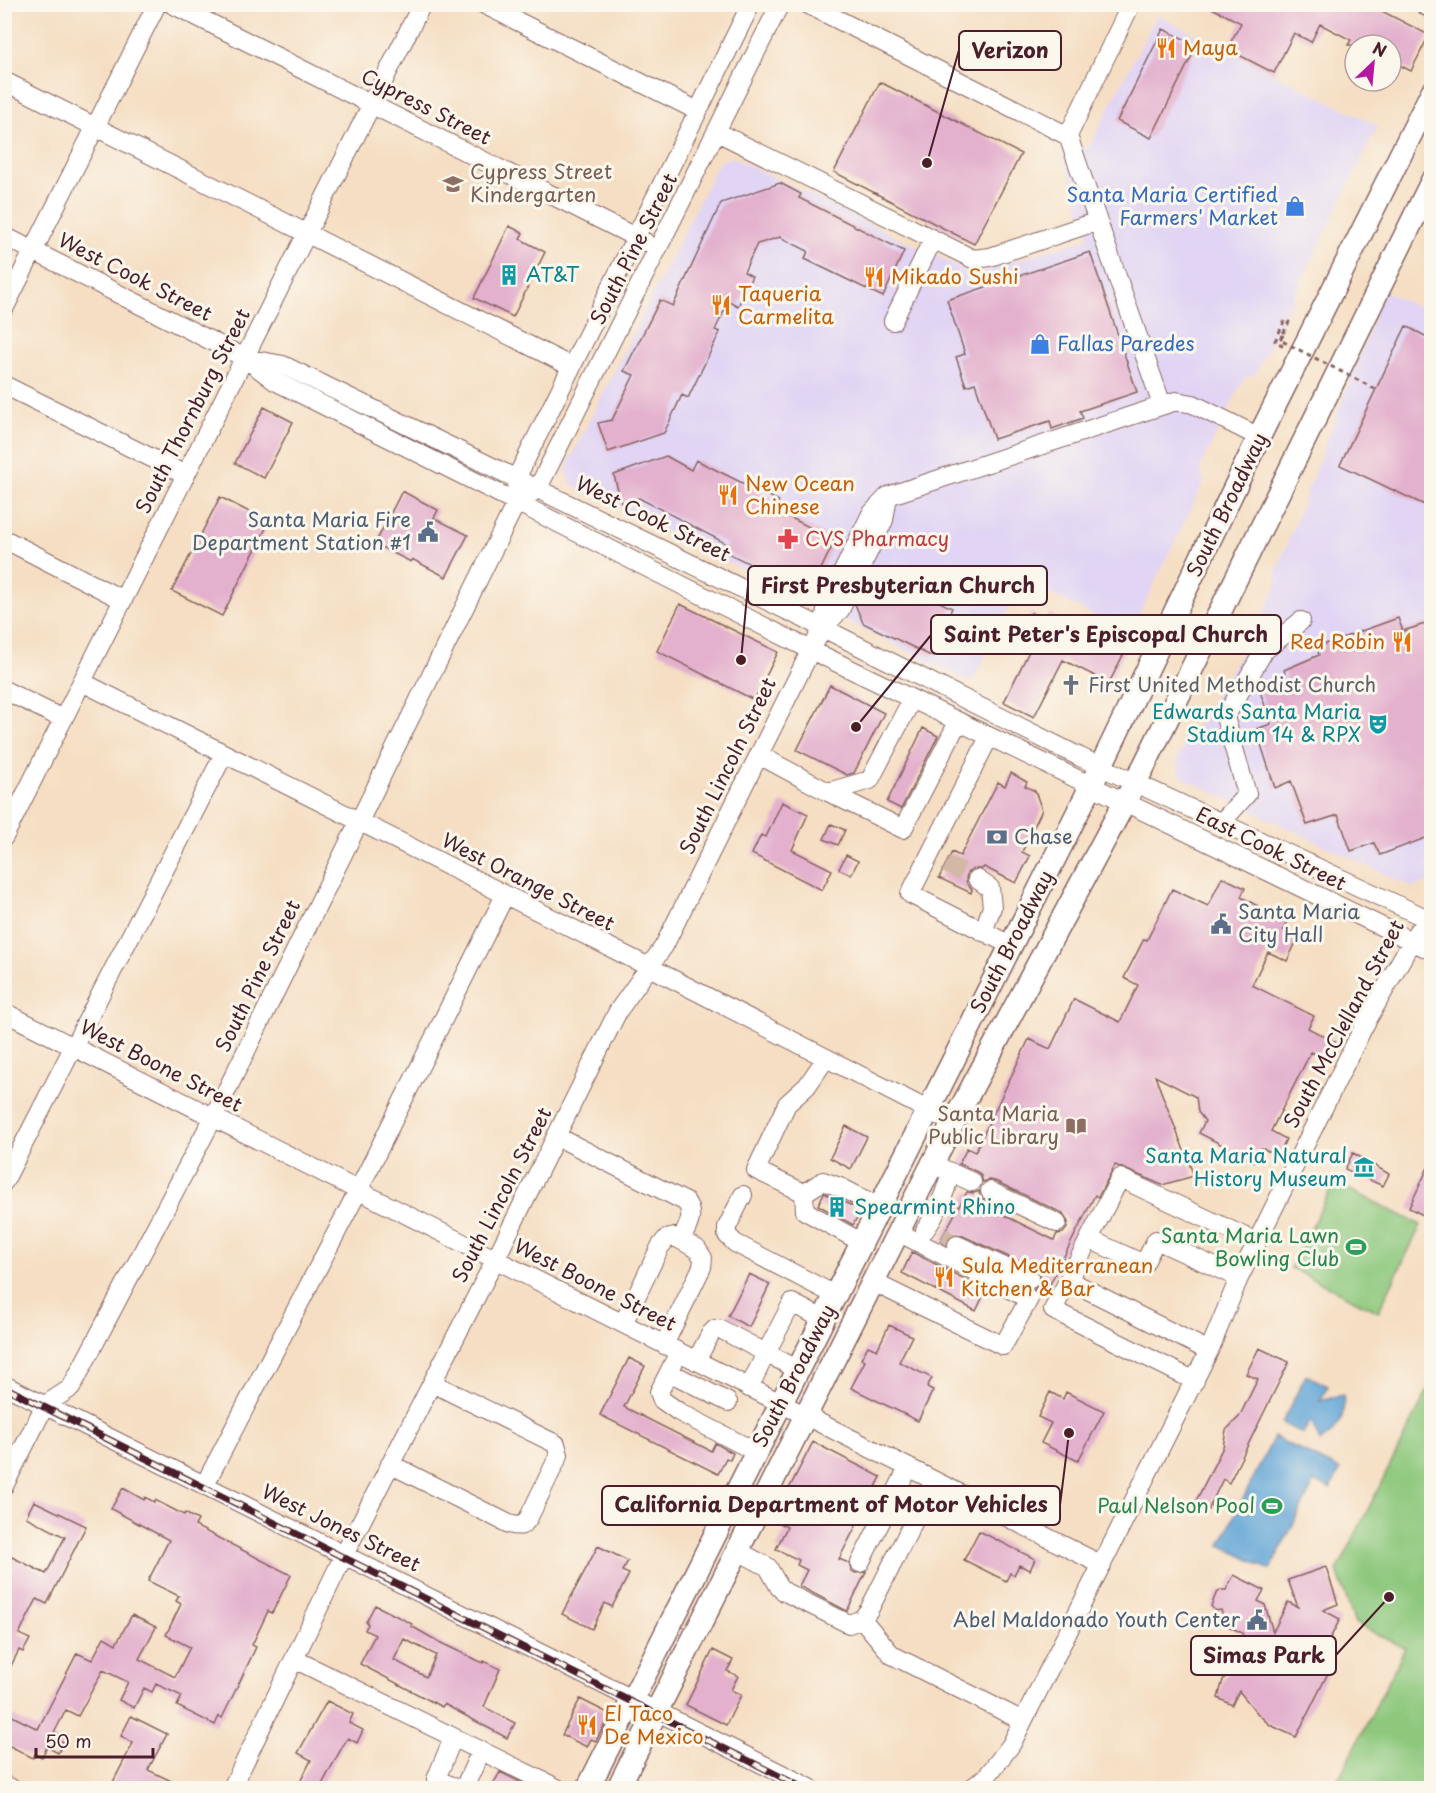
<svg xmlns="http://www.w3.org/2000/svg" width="1436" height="1793" viewBox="0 0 1436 1793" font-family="'Playpen Sans',sans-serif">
<rect width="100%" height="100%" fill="#fbf7ec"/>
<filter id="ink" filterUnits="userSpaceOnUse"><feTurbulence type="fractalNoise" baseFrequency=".0167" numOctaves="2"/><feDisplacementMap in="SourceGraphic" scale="12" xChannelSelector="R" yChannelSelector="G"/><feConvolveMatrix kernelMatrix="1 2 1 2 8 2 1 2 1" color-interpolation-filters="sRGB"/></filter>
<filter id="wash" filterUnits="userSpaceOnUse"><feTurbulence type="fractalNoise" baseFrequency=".008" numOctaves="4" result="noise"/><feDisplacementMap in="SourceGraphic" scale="24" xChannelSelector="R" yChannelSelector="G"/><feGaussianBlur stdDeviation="1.35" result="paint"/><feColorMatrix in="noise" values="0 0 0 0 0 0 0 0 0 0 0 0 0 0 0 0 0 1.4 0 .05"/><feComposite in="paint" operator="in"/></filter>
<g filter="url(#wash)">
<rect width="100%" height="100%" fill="#f5dec3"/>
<path fill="#e1d4f4" d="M1157,15l221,111 -123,249 -11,3 -44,90 4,14 -74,151 -108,-53 -50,103 -401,-199 -5,-16 153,-306 13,-5 241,117 116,-36 -26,-83 26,-8z
M1384,291l47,23v572l-5,-3 -14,4 -229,-109 -6,-12 1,-9 80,-131 19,-40 -1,-13z"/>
<path fill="#8dc87d" stroke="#6c7454" stroke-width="1.5" d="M1334,1182l87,43 -43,87 -87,-44z
M1431,1384v404h-100l9,-11 65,-129 -50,-25 -18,-52z"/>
<path fill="#62a5d7" stroke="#566281" stroke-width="1.5" d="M1306,1375l22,11 -8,15 23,-6c3,22 -4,35 -23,47l-9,-22 -8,14 -21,-11z
M1274,1437l66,33 -10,19 -15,-8 -45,89 -50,-25z"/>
<g id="blocks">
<path fill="#e3b0cd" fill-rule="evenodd" d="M1204,4h164l61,31 -18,36 -20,-10v-16h-43l3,-5 -31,-16 -9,18 -17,-9 -20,40 -47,-24 14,-26z
M1163,29l34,16 -46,93 -34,-17z
M880,82l141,72 -47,90 -140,-72z
M780,183l21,11 -2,4 105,53 -21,46 -78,-38 3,-8 -28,-14 -23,7 -13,28 8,4 -14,30 -9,-5 -14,29 5,2 -32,66 -6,-3 -18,38 -56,19 -10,-29 14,-3 22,-45 -10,-4 36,-71 13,6 48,-103z
M509,226l14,7 -3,6 25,13 -32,65 -39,-19z
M1090,252l47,140 -57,19 3,7 -31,11 -2,-8 -56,18 -19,-56 -9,3 -10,-29 9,-3 -18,-54z
M1406,326l25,13v169l-91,-43z
M264,407l29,15 -29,56 -29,-15z
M666,456l25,14 5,-10 83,41 -4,9 60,30 -26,54 -85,-43 3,-7 -88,-46 -18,5 -7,-28z
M402,491l36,19 -4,8 34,17 -22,42 -34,-18 -1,3 -36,-18z
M220,497l49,25 -47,94 -50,-25z
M878,572l74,36 -11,24 3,2 -11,23 -70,-34 -8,-19 13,-27 6,3z
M680,604l98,48 -24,48 -97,-49z
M1031,613l15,7 3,-7 76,38 -16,32 -46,-23 -29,57 -30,-15 31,-63 -13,-7z
M1398,618l5,13 28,-9v214l-51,19 -6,-12 -23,8 -13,-36 -31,10 -16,-44 -16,7 -19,-59 15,-5 -12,-36 28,-9 -3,-9 35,-15 -2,-8z
M830,685l54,28 -30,60 -7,2 -50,-25z
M923,728l15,8 -37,73 -14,-7z
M1011,773l16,9 -2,4 10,5 7,19 -20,42 8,4 -14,27 -32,-16 -2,2h-9l-6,4 -1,6 1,5 5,6 -1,3 -32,-15 13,-26 8,4 38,-74 7,4z
M782,802l26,12 -16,36 40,20 -10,20 -70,-36 9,-19 5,2z
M831,824l14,6 -7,15 -14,-6z
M846,855l12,6 -7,14 -12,-6z
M1222,877l23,11 -4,9 46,25 -4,8 15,8 -11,23 -19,-9 -16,33 62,31 -6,12 27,14 -9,17 -15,-7 -40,79 15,8 -8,17 -16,-8 -7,14 -56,-29 6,-12 -7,-9 -2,-15 -41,-21 39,100 -32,9 -47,-20 -17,32 -3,-2 -51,101 -10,-7 6,-5 1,-5 -2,-6 -4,-4 -74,-34 -10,1 -5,8 -6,-3 27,-49 7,1 5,-2 1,6 5,4 -2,4 71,35 3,-6 6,-1 4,-5 1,-6 -6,-9 -67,-32 -6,-1 -6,2 -2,-6 -4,-4 -18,-8 8,-16 8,4 54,-113 21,10 24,-50 46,23 18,-37 -14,-7 20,-39 3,1 25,-51 36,17z
M846,1126l21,11 -16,32 -21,-11z
M1353,1153l36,21 -6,12 -38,-17z
M1431,1161v58l-22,-11z
M824,1193l37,17 -8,15 -35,-20z
M912,1252l74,38 -10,21 -74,-38z
M749,1274l21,10 -21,43 -21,-11z
M889,1325l23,11 -13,26 33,16 -5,9 6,3 -15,31 -67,-33 14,-27 -4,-2 7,-13 9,4z
M1259,1348l30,14 -60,121 -6,-4 -15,31 -13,-7 28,-56 3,-17 13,-13 19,-38 -12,-5z
M629,1358l16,8 -21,41 87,44 4,-8 18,10 -3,7 -4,-2 -8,16 -118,-59z
M1050,1392l13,7 3,-7 38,19 -26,50 -37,-18 10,-20 -13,-6z
M813,1442l68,35 -42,82 10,4 2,7 4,3 11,-1 -19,39 -48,-25 8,-16 -10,-5 2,-5 -23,-11 11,-22 -14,-7z
M123,1488l21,12 1,-3 9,5 1,-2 29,15 1,-2 13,7 -3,6 96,49 -19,38 -4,-2 -16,34 4,2 -15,32 -19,39 -3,-2 -4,9 -38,-19 5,-10 -26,-12 -4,8 -8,-4 -10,20 -15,-8 9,-18 -25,-12 -25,46 -12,-6 -14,27 12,5 -6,11 -11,-6 -5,10 -7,-3 -2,4 -29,-15v-31l34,17 39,-76 15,7 12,-23 12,7 16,-29 24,12 -17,32 36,18 15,-30 -24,-12 15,-31 -5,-3 3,-5 -31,-15 21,-41 -58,-31z
M34,1501l52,25 -39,78 -10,-5 -18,35 11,5 -7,13 -4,-2 -15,30v-127l42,21 19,-37 -39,-20z
M979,1531l56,28 -5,11 -11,-5 -5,10 -4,-2 -4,8 -42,-21z
M598,1546l30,15 -6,10 7,3 -17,33 -7,-4 -13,26 -30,-15z
M1326,1567l12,37 -15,6 17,9 -18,35 12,7 -38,76 -26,-12 -12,-11 -19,-23 -7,14 -14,-7 5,-18 9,-15 16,-16 -6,-16 -16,-8 -5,-15 -6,1 -4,-5 5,-12 5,-4h5l8,-15 30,15 -6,11 7,4 8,27 15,-30 10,5 -10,-27z
M375,1605l37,19 -1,2 28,16 44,21 1,-2 16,8 -16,38 31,16 -8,15 -63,-34 -2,3 -82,-43 15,-29 -10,-5 3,-6 -2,-2zM404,1639l32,16 -10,22 -32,-17z
M713,1650l20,10 -6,11 11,5 -7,14 10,5 -15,30 -40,-20z
M580,1699l30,15 -14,27 -5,-2 -4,8 -25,-12z
M327,1701l26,13 -4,9 14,7 -6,13 -9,-5 -3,4 -25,46h-23l14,-28 -13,-7z
M131,1716l36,18 -19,36 38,18h-76l23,-45 -12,-7z
M500,1772l32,16h-41z"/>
</g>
</g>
<g filter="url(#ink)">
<use href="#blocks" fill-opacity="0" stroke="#866260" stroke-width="1.5"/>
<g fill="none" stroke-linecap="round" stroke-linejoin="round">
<path stroke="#d3b8a5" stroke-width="18" stroke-dasharray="18 9" stroke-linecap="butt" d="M946,864l31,15
M942,1237l15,8"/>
<g stroke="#866260" stroke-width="20">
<path id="minor" d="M172,4l473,238
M483,4l215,107
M807,4l261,132
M4,81l568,286
M717,132l256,127 17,-2 108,-36
M1068,136l94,269
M1068,136l63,-132
M4,236l241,122 30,23 536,269 621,301
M4,309l153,-305
M893,321l39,-80
M250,359l33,6 540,263 257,129 352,164
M4,385l182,90
M530,494l8,-6 242,-484
M4,539l119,61
M823,628l4,-24 44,-90 17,-18 288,-95 17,3 66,33
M82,682l569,286 302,155
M4,690l59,29
M989,737l-79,157 100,51
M759,755l69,37 75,37 55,-107
M828,792l42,-12 42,-81
M1221,823l26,-29 -22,-77 39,-66 37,-30
M4,837l418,-833
M977,879l13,9 2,19 -9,25
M4,1012l1098,553
M556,1136l130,66c9,14 2,24 -5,38
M941,1168l31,14
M4,1182l220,-428
M990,1191l67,32
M804,1193l-48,-23 31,-66 20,-18 19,-28
M804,1193l19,-12 19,7 37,19
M804,1193l1,18 56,31
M743,1195l-16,32v8l8,8 100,52
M925,1230c13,-17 20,-37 26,-58
M1089,1239l55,25 12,-24 83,38
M957,1245l73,34
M1068,1280l141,71
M873,1282l130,64 26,-47 -131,-67
M623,1324l37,-77 6,-8 9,-2 22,12 6,9 -1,9 -38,78
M679,1352l-20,40 3,8 17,12 77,40
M696,1361l15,-28 4,-4 7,1 44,23 -17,35
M797,1369l-31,-16 26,-50 31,16
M669,1372l59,30
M1195,1381l-142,-71 67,-132 136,64
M4,1385l806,403
M390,1464l119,60c11,3 14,3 20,-7l30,-62 -3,-11 -124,-61
M4,1486l41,-81 26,-17 142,-270 303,-615 1,-26 234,-473
M204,1486l154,-295 147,-296
M738,1551l30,16 11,20 6,5 64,32 13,-5 7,-9 65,-129
M860,1563l48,-95
M862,1619l30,36 131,66
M294,1659l263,129
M453,1738l-17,41 20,9
M4,1785l7,3
M232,1788l112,-233 151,-295 123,-249 46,-65 147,-296 12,-22 17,-18 44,-90 4,-24
M464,1788l17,-37
M972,1788l15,-12 24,-31 198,-394 30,-73 125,-252 53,-94"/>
</g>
<g stroke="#866260" stroke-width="25">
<path id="major" d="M1427,4l5,3
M588,1788l513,-1022 158,-329 173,-345
M618,1788l335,-665 191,-357 288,-585"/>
</g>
<path stroke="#866260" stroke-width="3" stroke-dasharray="4.5 4.5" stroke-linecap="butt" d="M1283,335l-2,3 8,-16 -4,-2 -10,21 9,5"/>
<use href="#minor" stroke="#fff" stroke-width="18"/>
<use href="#major" stroke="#fff" stroke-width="22"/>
<g stroke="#4a1f2b" stroke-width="7">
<path id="rail" d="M4,1387l799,401"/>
</g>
<use href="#rail" stroke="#fbf7ec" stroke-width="4.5" stroke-dasharray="14" stroke-linecap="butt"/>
<path stroke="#866260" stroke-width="3" stroke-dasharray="4.5 4.5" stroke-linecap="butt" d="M1283,335l-3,5 97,50"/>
</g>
</g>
<defs>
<g id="restaurant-bare" transform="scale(1.62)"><path d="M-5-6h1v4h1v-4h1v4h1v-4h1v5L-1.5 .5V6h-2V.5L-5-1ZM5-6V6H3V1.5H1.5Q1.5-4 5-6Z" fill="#e8710a" stroke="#fbf7ec" stroke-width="2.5" paint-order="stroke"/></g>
<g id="school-bare" transform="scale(1.62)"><path d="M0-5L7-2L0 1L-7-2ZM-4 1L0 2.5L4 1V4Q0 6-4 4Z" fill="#8d6e63" stroke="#fbf7ec" stroke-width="2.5" paint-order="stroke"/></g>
<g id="shop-bare" transform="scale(1.62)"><path d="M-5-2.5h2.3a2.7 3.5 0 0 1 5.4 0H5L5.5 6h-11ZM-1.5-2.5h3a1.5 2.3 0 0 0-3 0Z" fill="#3f7fe0" stroke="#fbf7ec" stroke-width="2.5" paint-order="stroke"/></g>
<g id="building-bare" transform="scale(1.62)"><path d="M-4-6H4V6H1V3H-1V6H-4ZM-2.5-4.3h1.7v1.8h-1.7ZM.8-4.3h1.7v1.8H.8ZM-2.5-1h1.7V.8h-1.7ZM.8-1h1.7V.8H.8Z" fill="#0f9aa8" stroke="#fbf7ec" stroke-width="2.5" paint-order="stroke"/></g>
<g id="civic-bare" transform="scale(1.62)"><path d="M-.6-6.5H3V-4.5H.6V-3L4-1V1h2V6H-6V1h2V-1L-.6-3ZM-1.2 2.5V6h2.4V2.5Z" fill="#5c6f8a" stroke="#fbf7ec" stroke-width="2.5" paint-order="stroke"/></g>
<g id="pharmacy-bare" transform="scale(1.62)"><path d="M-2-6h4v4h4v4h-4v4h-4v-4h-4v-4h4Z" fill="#e0444e" stroke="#fbf7ec" stroke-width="2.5" paint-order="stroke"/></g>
<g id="church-bare" transform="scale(1.62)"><path d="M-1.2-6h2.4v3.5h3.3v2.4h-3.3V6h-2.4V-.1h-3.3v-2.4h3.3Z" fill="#6b7280" stroke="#fbf7ec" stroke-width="2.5" paint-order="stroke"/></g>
<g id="theatre-bare" transform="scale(1.62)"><path d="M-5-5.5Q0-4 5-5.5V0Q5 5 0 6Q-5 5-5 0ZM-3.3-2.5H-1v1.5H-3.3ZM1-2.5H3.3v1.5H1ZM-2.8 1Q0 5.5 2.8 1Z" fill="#0f9aa8" stroke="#fbf7ec" stroke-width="2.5" paint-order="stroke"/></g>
<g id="bank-bare" transform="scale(1.62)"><path d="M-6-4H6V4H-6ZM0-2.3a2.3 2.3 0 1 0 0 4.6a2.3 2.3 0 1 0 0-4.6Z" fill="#5c6f8a" stroke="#fbf7ec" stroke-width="2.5" paint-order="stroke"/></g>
<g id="library-bare" transform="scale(1.62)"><path d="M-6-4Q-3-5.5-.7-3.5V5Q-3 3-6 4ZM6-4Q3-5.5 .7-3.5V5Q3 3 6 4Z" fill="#8d6e63" stroke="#fbf7ec" stroke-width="2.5" paint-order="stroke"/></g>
<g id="museum-bare" transform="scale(1.62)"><path d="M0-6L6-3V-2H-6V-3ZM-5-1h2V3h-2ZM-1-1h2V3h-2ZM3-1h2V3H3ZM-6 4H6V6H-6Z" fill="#0f9aa8" stroke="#fbf7ec" stroke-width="2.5" paint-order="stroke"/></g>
<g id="stadium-bare" transform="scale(1.62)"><path d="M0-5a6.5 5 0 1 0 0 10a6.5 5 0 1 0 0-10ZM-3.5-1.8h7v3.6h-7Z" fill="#2e9e5b" stroke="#fbf7ec" stroke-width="2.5" paint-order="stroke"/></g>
</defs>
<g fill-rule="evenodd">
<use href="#restaurant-bare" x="1166" y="48"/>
<use href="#school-bare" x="453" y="184"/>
<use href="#shop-bare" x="1295" y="206"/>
<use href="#building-bare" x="509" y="275"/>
<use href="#restaurant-bare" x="874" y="277"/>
<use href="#restaurant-bare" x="721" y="305"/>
<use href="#shop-bare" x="1040" y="344"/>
<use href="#restaurant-bare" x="728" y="495"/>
<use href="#civic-bare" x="428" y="532"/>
<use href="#pharmacy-bare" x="788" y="539"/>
<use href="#restaurant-bare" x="1402" y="642"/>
<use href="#church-bare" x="1071" y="685"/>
<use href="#theatre-bare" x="1378" y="724"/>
<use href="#bank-bare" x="997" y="837"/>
<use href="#civic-bare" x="1221" y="924"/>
<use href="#library-bare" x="1076" y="1126"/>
<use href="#museum-bare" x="1364" y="1167"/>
<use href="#building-bare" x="837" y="1207"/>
<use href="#stadium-bare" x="1356" y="1247"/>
<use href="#restaurant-bare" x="944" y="1277"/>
<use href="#stadium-bare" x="1272" y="1506"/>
<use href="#civic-bare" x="1257" y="1620"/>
<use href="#restaurant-bare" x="587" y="1725"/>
</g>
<g text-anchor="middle" stroke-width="6" stroke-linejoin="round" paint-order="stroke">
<g font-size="20" fill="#c56008" stroke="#fbf7ec" text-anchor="start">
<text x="1183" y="55">Maya</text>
<text x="891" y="284">Mikado Sushi</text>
<text x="738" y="301">Taqueria<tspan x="738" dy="23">Carmelita</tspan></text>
<text x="745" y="491">New Ocean<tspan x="745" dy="23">Chinese</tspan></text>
<text x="1385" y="649" text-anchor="end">Red Robin</text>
<text x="961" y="1273">Sula Mediterranean<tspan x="961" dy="23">Kitchen &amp; Bar</tspan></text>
<text x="604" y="1721">El Taco<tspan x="604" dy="23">De Mexico</tspan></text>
</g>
<g font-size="20" fill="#4a1f2b" stroke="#fbf7ec">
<text transform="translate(426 107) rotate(27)" y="7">Cypress Street</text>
<text transform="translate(634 249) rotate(-63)" y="7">South Pine Street</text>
<text transform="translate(135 277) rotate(27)" y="7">West Cook Street</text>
<text transform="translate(193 411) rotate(-63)" y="7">South Thornburg Street</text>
<text transform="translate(1227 505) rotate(-64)" y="7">South Broadway</text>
<text transform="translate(653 519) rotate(26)" y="7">West Cook Street</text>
<text transform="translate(728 766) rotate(-64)" y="7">South Lincoln Street</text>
<text transform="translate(1271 849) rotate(26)" y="7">East Cook Street</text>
<text transform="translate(528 882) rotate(27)" y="7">West Orange Street</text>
<text transform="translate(1012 942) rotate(-63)" y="7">South Broadway</text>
<text transform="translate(258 976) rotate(-64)" y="7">South Pine Street</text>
<text transform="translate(1344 1024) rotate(-62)" y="7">South McClelland Street</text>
<text transform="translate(161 1066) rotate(27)" y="7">West Boone Street</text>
<text transform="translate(502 1195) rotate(-63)" y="7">South Lincoln Street</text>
<text transform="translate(595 1285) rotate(27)" y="7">West Boone Street</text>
<text transform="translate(794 1376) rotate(-63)" y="7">South Broadway</text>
<text transform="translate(341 1528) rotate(26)" y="7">West Jones Street</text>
</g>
<g font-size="20" fill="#785e54" stroke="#fbf7ec" text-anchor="start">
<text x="470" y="179">Cypress Street<tspan x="470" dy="23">Kindergarten</tspan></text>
<text x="1059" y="1121" text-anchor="end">Santa Maria<tspan x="1059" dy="23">Public Library</tspan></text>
</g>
<g font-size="20" fill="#366cbe" stroke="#fbf7ec" text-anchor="end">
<text x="1278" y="202">Santa Maria Certified<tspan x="1278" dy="23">Farmers' Market</tspan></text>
<text x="1057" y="351" text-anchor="start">Fallas Paredes</text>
</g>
<g font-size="20" fill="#0d838f" stroke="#fbf7ec" text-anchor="start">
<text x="526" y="282">AT&amp;T</text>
<text x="1361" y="719" text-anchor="end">Edwards Santa Maria<tspan x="1361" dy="23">Stadium 14 &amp; RPX</tspan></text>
<text x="1347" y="1163" text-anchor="end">Santa Maria Natural<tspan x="1347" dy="23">History Museum</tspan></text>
<text x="854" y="1214">Spearmint Rhino</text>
</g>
<g font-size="20" fill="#4e5e75" stroke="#fbf7ec" text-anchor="end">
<text x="411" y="527">Santa Maria Fire<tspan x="411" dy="23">Department Station #1</tspan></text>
<text x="1014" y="844" text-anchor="start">Chase</text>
<text x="1238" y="919" text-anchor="start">Santa Maria<tspan x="1238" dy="23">City Hall</tspan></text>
<text x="1240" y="1627">Abel Maldonado Youth Center</text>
</g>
<g font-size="20" fill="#be3a42" stroke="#fbf7ec" text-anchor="start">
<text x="805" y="546">CVS Pharmacy</text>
</g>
<g font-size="20" fill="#5b616d" stroke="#fbf7ec" text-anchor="start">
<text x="1088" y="692">First United Methodist Church</text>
</g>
<g font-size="20" fill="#27864d" stroke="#fbf7ec" text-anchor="end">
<text x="1339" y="1243">Santa Maria Lawn<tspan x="1339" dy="23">Bowling Club</tspan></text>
<text x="1255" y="1513">Paul Nelson Pool</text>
</g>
</g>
<path fill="none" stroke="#4a1f2b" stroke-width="2" d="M927 163L959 50M741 660L748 585M856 727L931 635M1069 1433L1060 1505M1389 1597L1336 1655"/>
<g fill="#4a1f2b" stroke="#fbf7ec" stroke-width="2">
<circle cx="927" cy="163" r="6"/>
<circle cx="741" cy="660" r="6"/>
<circle cx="856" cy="727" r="6"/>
<circle cx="1069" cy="1433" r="6"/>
<circle cx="1389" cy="1597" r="6"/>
</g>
<g fill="#fbf7ec" stroke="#4a1f2b" stroke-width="2">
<rect x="959" y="31" width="102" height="39" rx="6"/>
<rect x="748" y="566" width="299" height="39" rx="6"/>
<rect x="931" y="615" width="350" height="39" rx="6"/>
<rect x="602" y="1486" width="458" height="39" rx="6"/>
<rect x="1191" y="1636" width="145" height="39" rx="6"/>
</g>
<g font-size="21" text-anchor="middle" font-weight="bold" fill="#4a1f2b">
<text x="1010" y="58">Verizon</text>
<text x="898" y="593">First Presbyterian Church</text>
<text x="1106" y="642">Saint Peter's Episcopal Church</text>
<text x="831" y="1512">California Department of Motor Vehicles</text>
<text x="1264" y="1663">Simas Park</text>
</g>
<rect width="1436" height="1793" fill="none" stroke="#fbf7ec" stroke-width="24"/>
<g transform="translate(1373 63) rotate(26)"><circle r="28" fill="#fbf7ec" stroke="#b4a19f" stroke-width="1.5"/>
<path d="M0-4.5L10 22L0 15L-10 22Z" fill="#b5179e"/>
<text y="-9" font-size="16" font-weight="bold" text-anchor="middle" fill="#4a1f2b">N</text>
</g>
<path d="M36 1748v9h117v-9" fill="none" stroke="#4a1f2b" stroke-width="3"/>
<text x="45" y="1748" font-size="18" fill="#4a1f2b" stroke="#fbf7ec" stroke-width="4.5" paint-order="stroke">50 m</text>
</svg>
